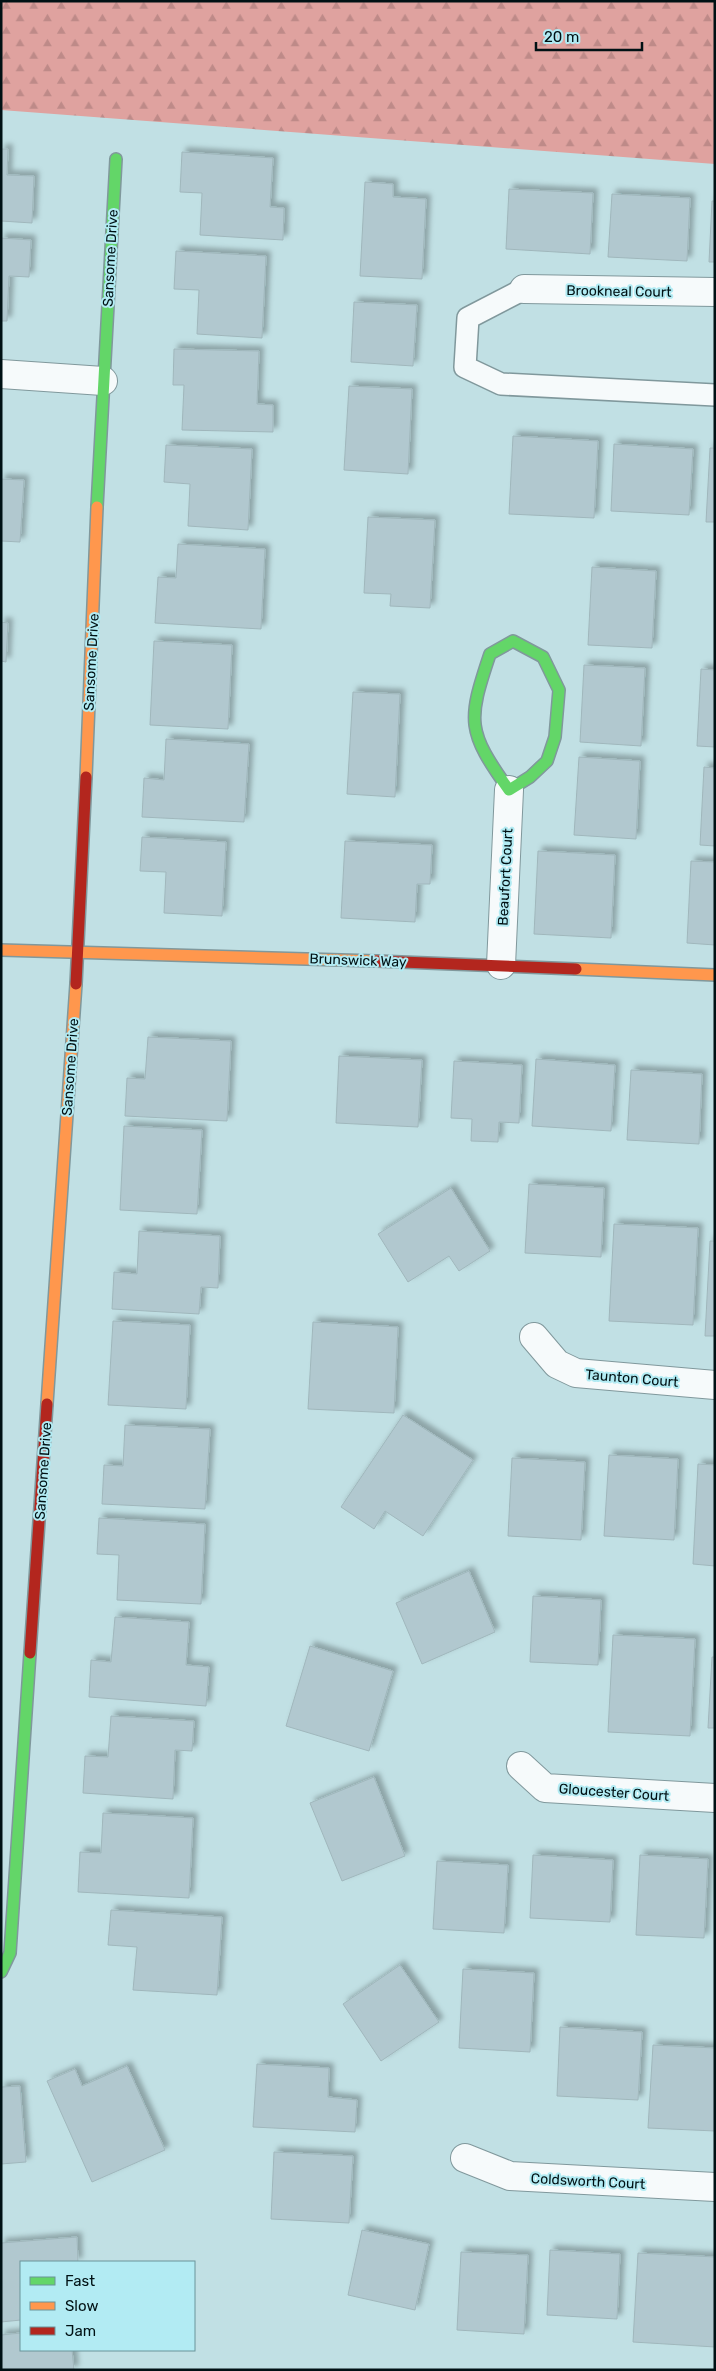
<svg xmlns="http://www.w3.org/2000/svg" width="716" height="2371" viewBox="0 0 716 2371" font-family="Rubik,sans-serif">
<defs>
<pattern id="forest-firs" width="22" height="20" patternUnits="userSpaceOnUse" patternTransform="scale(1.25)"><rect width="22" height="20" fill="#dfa29f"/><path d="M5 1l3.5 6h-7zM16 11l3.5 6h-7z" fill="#be8a88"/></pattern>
<filter id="shadow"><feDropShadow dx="4.5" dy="-4.5" stdDeviation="2.5" flood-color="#0004"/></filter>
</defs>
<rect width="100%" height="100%" fill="#c1e0e4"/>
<path fill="url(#forest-firs)" d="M1,1h714v163l-714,-54z"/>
<path fill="#b1c8cf" stroke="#a0b7bc" filter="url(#shadow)" d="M1,149h7l-1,26 27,1 -2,47 -31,-2z
M182,152l91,6 -3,49 14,1 -1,32 -83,-5 2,-42 -22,-1z
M365,182l28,2v13l33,2 -4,80 -62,-3z
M509,189l84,4 -3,61 -84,-5z
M612,194l78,4 -3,63 -79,-4z
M712,201h3v61h-6z
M1,238l30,2 -2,37 -20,-1 -2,45h-6z
M176,251l90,5 -4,82 -65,-4 2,-44 -25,-1z
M354,302l63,3 -4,61 -62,-4z
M174,349l85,2 -2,53 16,1v27l-91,-2 2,-45h-11z
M349,386l63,3 -4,85 -64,-4z
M513,436l85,5 -4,77 -85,-4z
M614,444l79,5 -4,66 -78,-4z
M166,445l86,4 -4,81 -60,-4 2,-42 -26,-2z
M710,448h5v74h-9z
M1,479l23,1 -4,62 -19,-1z
M368,517l67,3 -5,88 -40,-2 1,-12 -27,-1z
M178,544l87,5 -4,80 -106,-6 3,-46 18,1z
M592,567l64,4 -4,77 -64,-3z
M1,622l7,1 -2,39 -5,-1z
M154,641l78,4 -4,84 -78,-4z
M584,665l61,3 -4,78 -61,-4z
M701,669l14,1v77l-18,-1z
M353,692l47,2 -5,103 -48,-3z
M166,739l83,5 -5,78 -102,-5 2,-39 20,2z
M579,757l61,4 -4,78 -62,-4z
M704,767l11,1v78l-15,-1z
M142,837l84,5 -4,74 -58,-3 2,-41 -26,-1z
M345,841l87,4 -2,39h-13l-2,38 -74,-4z
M538,851l77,4 -4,83 -77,-4z
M691,861l24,1v83l-28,-2z
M148,1037l83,4 -4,80 -102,-5 2,-38 18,1z
M339,1056l83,4 -4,67 -82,-4z
M536,1059l79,6 -4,66 -79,-5z
M454,1061l68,4 -3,58 -20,-1 -1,20 -27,-1 1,-22 -21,-1z
M631,1070l71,4 -3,70 -72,-4z
M124,1126l78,4 -5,84 -77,-4z
M529,1184l75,4 -3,69 -76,-4z
M451,1188l39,63 -31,20 -10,-15 -41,26 -30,-48z
M614,1224l84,4 -5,97 -84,-4z
M139,1231l81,5 -2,52 -17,-1 -2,27 -87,-5 2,-37 23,2z
M710,1241h5v95h-10z
M113,1321l77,4 -4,84 -78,-4z
M313,1322l85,5 -4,86 -86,-4z
M403,1415l70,45 -50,76 -38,-25 -11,18 -33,-22z
M125,1425l85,4 -5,80 -103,-5 2,-39 19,1z
M609,1455l69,4 -4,81 -70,-4z
M512,1458l73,4 -4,78 -73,-4z
M698,1464l17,1v101l-22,-2z
M99,1518l106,6 -4,80 -84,-4 2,-45 -22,-1z
M469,1571l26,61 -73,32 -26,-61z
M533,1596l68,4 -3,65 -68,-3z
M115,1617l74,5 -3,43 23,2 -3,39 -117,-9 2,-37 20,2z
M613,1635l82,4 -5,97 -82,-4z
M310,1646l83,25 -24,80 -83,-25z
M712,1657h3v71h-7z
M111,1716l83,5 -2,30 -17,-1 -2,49 -90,-6 2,-37 23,1z
M374,1777l31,79 -63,25 -32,-78z
M103,1813l90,5 -4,80 -111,-6 2,-40 21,1z
M533,1855l80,5 -3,62 -80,-4z
M640,1855l68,4 -4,79 -68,-3z
M437,1861l71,4 -4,68 -71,-4z
M111,1910l111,7 -5,78 -84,-5 4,-43 -29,-2z
M400,1965l39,57 -58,39 -38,-57z
M463,1969l71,4 -4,79 -71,-4z
M560,2027l82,5 -4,68 -81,-4z
M653,2045l62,3v83l-67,-3z
M257,2064l72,4 -1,29 29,3 -2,32 -102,-5z
M127,2066l38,84 -73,32 -45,-101 28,-12 7,17z
M20,2086l6,76 -25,2v-77z
M274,2152l79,4 -4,67 -78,-4z
M362,2230l67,14 -14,66 -67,-15z
M77,2237l1,25h-57v58l-20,2v-79z
M550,2250l70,4 -3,65 -70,-4z
M461,2252l67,3 -4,79 -67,-4z
M638,2253l77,4v90l-82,-5z
M21,2333v17h51l2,20h-73v-35z"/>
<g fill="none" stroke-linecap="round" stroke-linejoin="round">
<g stroke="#80989c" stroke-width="24">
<path id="lane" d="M524,289l-56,29 -3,49 36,17 214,11"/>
</g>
<g stroke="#80989c" stroke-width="30">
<path id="street" d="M524,289l191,3
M1,374l102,7
M501,965l8,-175
M534,1337l23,27 19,9 139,12
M521,1766l24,22 170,10
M465,2158l45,18 205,11"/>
</g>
<g stroke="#80989c" stroke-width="14">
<path id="fast" d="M97,507l19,-348
M513,641l30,16 16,33 -4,47 -8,24 -17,16 -21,13c-42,-59 -42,-68 -19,-136z
M1,1972l9,-19 20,-300"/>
</g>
<g stroke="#80989c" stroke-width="14">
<path id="slow" d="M86,777l11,-270
M1,950l375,11
M576,969l139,6
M47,1404l29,-420"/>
</g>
<g stroke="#80989c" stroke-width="14">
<path id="jam" d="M376,961l200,8
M76,984l10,-207
M30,1653l17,-249"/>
</g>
<use href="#lane" stroke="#f6fafb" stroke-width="21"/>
<use href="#street" stroke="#f6fafb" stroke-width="28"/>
<use href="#fast" stroke="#63d668" stroke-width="11"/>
<use href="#slow" stroke="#ff974d" stroke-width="11"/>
<use href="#jam" stroke="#b3261e" stroke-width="11"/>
</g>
<g text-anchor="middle" stroke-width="4" stroke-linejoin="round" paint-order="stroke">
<g font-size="14" fill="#001114" stroke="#b2ebf3">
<text transform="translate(110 258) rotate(-87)" y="5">Sansome Drive</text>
<text transform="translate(619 291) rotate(1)" y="5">Brookneal Court</text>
<text transform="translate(91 662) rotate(-87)" y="5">Sansome Drive</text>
<text transform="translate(505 877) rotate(-87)" y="5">Beaufort Court</text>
<text transform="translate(358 960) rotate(2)" y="5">Brunswick Way</text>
<text transform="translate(70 1067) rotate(-86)" y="5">Sansome Drive</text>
<text transform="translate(632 1378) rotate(5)" y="5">Taunton Court</text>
<text transform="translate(43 1471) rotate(-86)" y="5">Sansome Drive</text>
<text transform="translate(614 1792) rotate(4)" y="5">Gloucester Court</text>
<text transform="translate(588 2181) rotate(3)" y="5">Coldsworth Court</text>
</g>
</g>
<rect width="716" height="2371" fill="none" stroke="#001114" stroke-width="5"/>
<rect x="20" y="2261" width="175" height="90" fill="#b2ebf3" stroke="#6b949a"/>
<rect x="30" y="2277" width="25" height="8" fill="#63d668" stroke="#6b949a"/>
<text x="65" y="2286" font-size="15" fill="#001114">Fast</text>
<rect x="30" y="2302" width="25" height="8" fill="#ff974d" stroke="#6b949a"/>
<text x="65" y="2311" font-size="15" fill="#001114">Slow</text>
<rect x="30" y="2327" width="25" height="8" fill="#b3261e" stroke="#6b949a"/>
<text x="65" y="2336" font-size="15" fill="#001114">Jam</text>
<path d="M536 42v8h106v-8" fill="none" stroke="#001114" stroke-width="2.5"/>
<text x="544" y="42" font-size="15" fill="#001114" stroke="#b2ebf3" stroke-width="4" paint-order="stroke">20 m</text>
</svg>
